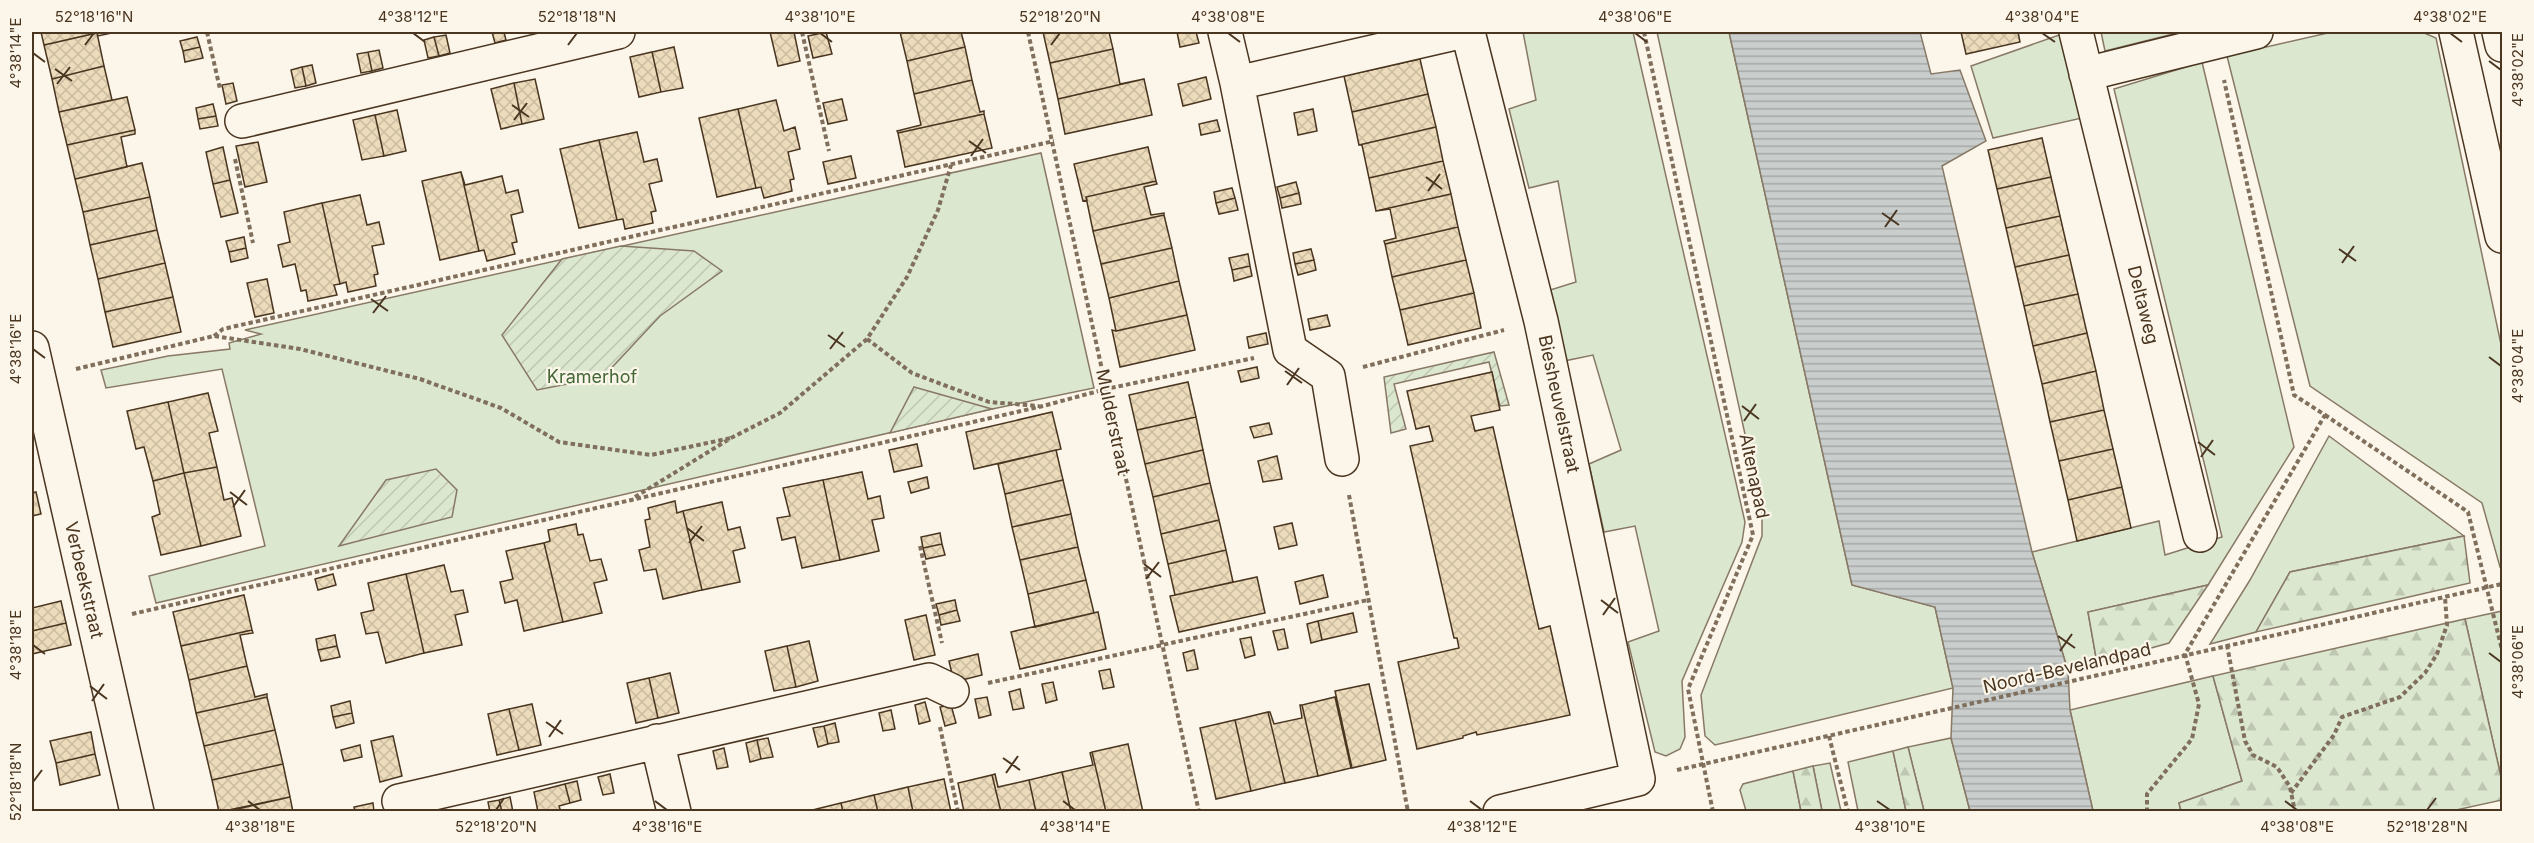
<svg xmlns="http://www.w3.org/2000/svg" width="2534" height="843" viewBox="0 0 2534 843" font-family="Inter,sans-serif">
<defs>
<pattern id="forest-firs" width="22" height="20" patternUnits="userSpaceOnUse" patternTransform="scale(1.5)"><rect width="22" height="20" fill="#dce7d0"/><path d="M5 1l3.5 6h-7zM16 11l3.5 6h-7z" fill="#bec7b2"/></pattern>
<pattern id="garden-furrows" width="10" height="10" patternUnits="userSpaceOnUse" patternTransform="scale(1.5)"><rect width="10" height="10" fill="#dce7d0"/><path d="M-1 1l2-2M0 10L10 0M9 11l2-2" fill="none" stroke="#bec7b2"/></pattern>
<pattern id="water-rules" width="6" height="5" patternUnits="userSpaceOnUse" patternTransform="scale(1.5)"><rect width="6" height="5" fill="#c9cecd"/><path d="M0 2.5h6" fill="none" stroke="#a5a8a6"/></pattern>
<pattern id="building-cross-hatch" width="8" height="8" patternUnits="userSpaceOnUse" patternTransform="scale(1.5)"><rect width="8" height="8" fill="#ecdcbc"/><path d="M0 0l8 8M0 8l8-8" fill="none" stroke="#ccbda1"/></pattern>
</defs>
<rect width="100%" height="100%" fill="#fbf6e9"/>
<path fill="#dce7d0" stroke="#887966" stroke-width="1.5" d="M1523,32h110l112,490 -3,20 -60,139 3,56 -5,12 -14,7 -11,-4 -27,-110 31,-11 -24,-105 -31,6 -15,-68 32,-14 -28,-95 -29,6 -17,-70 29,-9 -18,-101 -29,7 -20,-79 27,-9z
M1657,32h72l123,553 83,22 18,81 -238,57 -10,-9 -4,-41 61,-159v-24z
M2101,32h80l-76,19z
M2332,32h90l14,6 66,311v217l-2,1 -18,-64 -172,-117 -83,-330z
M2062,34l20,84 -89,20 -22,-72z
M2202,62l92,385 -86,138 -120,27 9,51 -29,8 -36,-119 127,-31 6,34 57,-18 -108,-448z
M1041,153l53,235 -102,21 -836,194 -7,-27 116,-30 -43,-177 -116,19 -5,-18 67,-14 62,-7 -1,-6 32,-9 -16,-4z
M2329,436l135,100 -174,36 -34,60 -46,12 40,-64z
M2502,611v170l-37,-162z
M2213,676l29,105 -63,22 2,8h-88l-23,-101z
M1951,738l19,73h-46l-16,-64z
M1893,751l13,60h-48l-10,-49z
M1830,763l11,48h-19l-9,-45z
M1793,771l8,40h-55l-6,-21 3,-6z"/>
<path fill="url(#forest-firs)" stroke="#887966" stroke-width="1.5" d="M2464,536l6,47 -214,49 34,-60z
M2208,585l-39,58 -72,20 -9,-51z
M2465,619l37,162v19l-55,12 -266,-1 -2,-8 63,-22 -29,-105z
M1908,747l16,64h-18l-13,-60z
M1813,766l9,45h-21l-8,-40z"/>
<path fill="url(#garden-furrows)" stroke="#887966" stroke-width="1.5" d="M621,246l73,5 28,20 -62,45 -57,61 -66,13 -35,-55 60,-76z
M1494,352l15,53 -9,1 -11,-44 -95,22 12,45 -15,4 -7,-56z
M914,387l78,22 -102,24z
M436,469l21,21 -5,27 -113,29 47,-66z"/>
<path fill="url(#water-rules)" stroke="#887966" stroke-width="1.5" d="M1729,32h191l11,42 29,-4 26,71 -44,25 90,386 36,119 2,39 23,101h-123l-19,-73 2,-50 -18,-81 -83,-22z"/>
<path fill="url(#building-cross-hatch)" stroke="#4a3520" stroke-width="1.5" d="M41,32h71v1l-14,3 -1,-3 -53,12z
M492,32h12l2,8 -11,3z
M770,32h24l6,29 -22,5z
M826,32l6,22 -19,4 -5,-22z
M900,32h61l4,15 -58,14z
M1043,32h66l4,17 -63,14z
M1177,32h19l3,11 -19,4z
M1961,32h57l2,10 -54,12z
M97,33l7,33 -52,13 -8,-34z
M446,35l4,18 -11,3 -5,-19z
M197,37l3,10 -17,4 -3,-10z
M434,37l5,19 -11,2 -4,-18z
M200,47l3,11 -18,4 -2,-11z
M674,47l9,41 -22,4 -9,-40z
M965,47l7,33 -58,14 -7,-33z
M1113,49l7,35 24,-5 -86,20 -8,-36z
M379,50l4,18 -11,3 -4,-19z
M368,52l4,19 -11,2 -4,-19z
M652,52l9,40 -22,5 -9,-40z
M1420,59l8,35 -76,18 -8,-36z
M312,65l4,18 -10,3 -4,-19z
M104,66l8,34 -53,12 -7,-33z
M302,67l4,19 -11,2 -4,-18z
M1206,77l5,22 -28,7 -5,-22z
M535,79l9,40 -22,5 -8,-41z
M1144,79l8,36 -87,19 -7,-35z
M972,80l8,32 4,-1v3l-86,19 -1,-2 24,-6 -7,-31z
M233,83l4,18 -11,3 -4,-19z
M514,83l8,41 -21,5 -10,-40z
M1428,94l8,33 -77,18 -7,-33z
M127,97l8,33 -68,15 -8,-33z
M842,99l5,21 -19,4 -5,-21z
M776,100l8,31 11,-4 5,22 -12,3 6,27 -4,1 2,11 -28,7 -3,-11 -5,1 -18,-79z
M213,104l3,12 -18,3 -2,-11z
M738,109l18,79 -39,9 -18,-79z
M1313,109l4,22 -19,4 -4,-22z
M397,110l9,41 -22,5 -9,-41z
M984,114l8,34 -87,19 -7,-34z
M375,115l9,41 -22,4 -9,-40z
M216,116l2,10 -18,3 -2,-10z
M1217,120l3,11 -19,4 -2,-11z
M1436,127l7,34 -74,17 -7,-33h-3z
M135,130v4l-14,3 6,30 -52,12 -8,-34z
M637,132l7,30 13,-3 5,22 -13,3 7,27 -5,1 2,11 -28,6 -2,-10 -6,1 -18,-80z
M2042,138l9,39 -54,12 -9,-39z
M599,140l18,80 -38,8 -19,-79z
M258,142l9,40 -22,5 -9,-41z
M223,147l7,33 -17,4 -7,-32z
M1148,147l8,34 -70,16 1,3 -4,1 -9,-37z
M851,156l5,22 -28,6 -5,-22z
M1443,161l8,33 -75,17 -7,-33z
M142,163l8,34 -67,15 -8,-33z
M461,172l4,13 37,-9 4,17 12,-3 5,22 -12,3 6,27 -5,1 3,11 -28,7 -3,-11 -5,1z
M461,172l18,79 -39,9 -18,-79z
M2051,177l9,39 -54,12 -9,-39z
M230,180l8,33 -17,4 -8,-33z
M1156,181l1,3 -13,3 7,28 13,-2v2l-71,16 -7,-34z
M1296,182l3,11 -19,5 -3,-11z
M1232,188l3,10 -19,5 -2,-11z
M1299,193l2,11 -19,4 -2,-10z
M1451,194l7,33 -73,17 -1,-3 12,-3 -6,-29 -14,2z
M360,195l7,30 12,-3 5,22 -12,2 6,28 -4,1 2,11 -28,6 -2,-10 -6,2 -18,-81z
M150,197l7,33 -67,15 -7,-33z
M1235,198l3,12 -19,4 -3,-11z
M322,203l18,81 -6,1 3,10 -29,6 -2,-11 -5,1 -6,-27 -12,3 -5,-22 12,-3 -6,-30z
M1164,215l8,33 -71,16 -8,-33z
M2060,216l9,39 -54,12 -9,-39z
M1458,227l8,33 -74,17 -7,-33z
M157,230l8,33 -67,16 -8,-34z
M244,237l2,11 -17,4 -3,-11z
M246,248l2,10 -17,4 -2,-10z
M1172,248l7,33 -70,17 -8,-34z
M1311,249l3,11 -19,4 -2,-11z
M1248,254l2,12 -18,4 -3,-12z
M2069,255l9,39 -54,12 -9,-39z
M1314,260l2,10 -18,5 -3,-11z
M1466,260l8,33 -74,17 -8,-33z
M165,263l8,34 -68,15 -7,-33z
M1250,266l2,10 -18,5 -2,-11z
M267,279l7,34 -19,4 -8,-34z
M1179,281l8,34 -71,16 -7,-33z
M1474,293l7,35 -73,17 -8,-35z
M2078,294l9,39 -54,13 -9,-40z
M173,297l8,35 -68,15 -8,-35z
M1187,315l8,35 -75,17 -8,-37 4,1z
M1327,315l3,11 -20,4 -2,-11z
M1266,333l2,11 -19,4 -2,-11z
M2087,333l9,38 -54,13 -9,-38z
M1257,367l2,11 -18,4 -3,-11z
M2096,371l8,39 -54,12 -8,-38z
M1492,372l8,38 -29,6 4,15 18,-4 46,202 11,-3 20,89 -93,20 -1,-3 -13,4v2l-46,11 -19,-87 61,-14 -2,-10h-3l-44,-192 23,-5 -4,-15 -13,3 -9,-38z
M1188,382l8,35 -59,13 -8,-35z
M208,393l10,38 -9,2 8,34 -33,6 -16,-71z
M168,402l16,71 -31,8 -9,-34 -8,2 -9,-38z
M2104,410l9,39 -54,12 -9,-39z
M1052,412l9,37 -87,20 -8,-37z
M1196,417l7,33 -58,14 -8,-34z
M1269,423l3,11 -18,4 -4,-11z
M917,444l5,22 -28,6 -5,-22z
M2113,449l9,38 -54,13 -9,-39z
M1056,450l7,30 -58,14 -7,-30z
M1203,450l7,33 -57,14 -8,-33z
M1277,456l5,23 -19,3 -5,-21z
M217,467l7,33 8,-2 9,38 -40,10 -17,-73z
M862,472l6,27 12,-3 4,22 -12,2 7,31 -39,9 -17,-80z
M184,473l17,73 -40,9 -9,-38 8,-3 -7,-33z
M927,477l2,11 -18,5 -3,-11z
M823,480l17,80 -38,8 -7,-31 -13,3 -5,-22 13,-2 -7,-28z
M1063,480l8,34 -59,13 -7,-33z
M1210,483l9,37 -58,14 -8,-37z
M2122,487l9,41 -54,13 -9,-41z
M36,492l5,22 -9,2v-23z
M675,501l2,12 6,-2 19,79 -39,9 -7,-30 -12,2 -5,-21 11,-3 -5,-27 5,-1 -2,-11z
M722,502l6,28 12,-3 5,21 -12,3 7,31 -38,8 -19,-79z
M1071,514l7,33 -58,13 -8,-33z
M1219,520l7,30 -58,14 -7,-30z
M1292,523l5,22 -18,4 -5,-22z
M576,524l2,11 5,-1 7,27 11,-2 6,21 -13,3 8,30 -39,9 -19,-79 6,-2 -2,-11z
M940,533l2,11 -19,4 -2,-11z
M544,543l19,79 -39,9 -7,-31 -12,3 -5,-21 13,-3 -7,-28z
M942,544l3,11 -19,4 -3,-11z
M1078,547l8,33 -58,14 -8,-34z
M1226,550l7,32 -58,13 -7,-31z
M444,565l7,27 12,-2 5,22 -13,3 7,30 -38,8 -18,-79z
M333,574l3,11 -18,5 -3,-11z
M406,574l18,79 -38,10 -8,-31 -12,2 -5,-21 13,-3 -6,-27z
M1323,575l5,22 -28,7 -5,-22z
M1257,577l8,36 -86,19 -9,-36z
M1086,580l8,33 -59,14 -7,-33z
M244,595l8,35 -71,16 -8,-34z
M955,600l2,10 -18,5 -3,-11z
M61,601l5,22 -34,8v-23z
M957,610l3,11 -19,4 -2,-10z
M1098,612l8,37 -86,20 -9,-37z
M1353,613l4,19 -35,8 -4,-19z
M926,615l9,40 -21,5 -9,-40z
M1318,621l4,19 -11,3 -4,-19z
M66,623l5,22 -39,9v-23z
M1284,629l4,19 -10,2 -5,-19z
M252,630l1,3 -13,2 7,31 -58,14 -8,-34z
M335,635l2,11 -19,4 -2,-11z
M1251,637l4,18 -10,3 -5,-19z
M809,641l9,40 -22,6 -9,-41z
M337,646l3,11 -19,4 -3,-11z
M787,646l9,41 -22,4 -9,-40z
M1194,650l4,19 -11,2 -4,-18z
M978,654l4,21 -28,7 -5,-21z
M247,666l8,31 12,-3v3l-71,16 -7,-33z
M1110,669l4,18 -11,2 -4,-18z
M670,673l9,40 -21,5 -9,-40z
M649,678l9,40 -22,5 -9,-40z
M1053,682l4,18 -11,3 -4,-19z
M1369,684l17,76 -34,8 -17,-77z
M1020,689l4,19 -11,2 -4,-18z
M267,697l8,33 -71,16 -8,-33z
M987,697l4,18 -12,3 -4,-19z
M1335,697l16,71 -33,8 -16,-71z
M350,701l2,12 -19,4 -2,-11z
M925,702l5,19 -11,3 -4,-19z
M532,704l9,41 -22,5 -10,-41z
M951,705l5,18 -11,3 -5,-19z
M1300,705h2l16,71 -33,7 -17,-71h2l4,12 28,-6z
M509,709l10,41 -22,5 -9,-41z
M891,710l4,19 -12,2 -4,-18z
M1268,712l17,71 -34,8 -16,-71z
M352,713l2,10 -18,5 -3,-11z
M1235,720l16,71 -35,8 -16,-71z
M835,723l4,19 -11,2 -4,-18z
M824,726l4,18 -10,3 -5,-19z
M275,730l8,34 -71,16 -8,-34z
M91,732l4,22 -39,9 -6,-22z
M393,736l9,40 -22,6 -9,-41z
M768,738l5,19 -12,2 -4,-19z
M757,740l4,19 -11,3 -4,-19z
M1128,744l15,68h-37l-14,-60z
M360,745l2,12 -18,4 -3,-11z
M724,748l4,19 -11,2 -4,-18z
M1092,752l14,60h-35l-9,-40 31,-7 -3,-12z
M95,754l5,21 -40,10 -4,-22z
M283,764l7,33 -71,15 -7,-32z
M1062,772l9,40h-35l-7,-32z
M610,774l4,19 -11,2 -5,-18z
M995,774l3,13 31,-7 7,32h-35l-9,-37z
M992,775l9,37h-37l-6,-29z
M944,779l7,33h-38l-5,-25z
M577,781l4,19 -11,3 -5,-19z
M565,784l5,19 -11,3 2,6h-23l-4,-20z
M908,787l5,25h-35l-4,-17z
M874,795l4,17h-35l-2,-9z
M290,797l3,15h-68z
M510,797l3,15h-11l-3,-12z
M499,800l3,12h-12l-2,-10z
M373,803l1,9h-19l-1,-5z
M841,803l2,9h-35v-1z"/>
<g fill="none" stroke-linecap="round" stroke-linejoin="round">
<g stroke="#4a3520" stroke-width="36">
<path id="minor" d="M1225,32l12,51 53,267 38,26 14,83
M1468,32l73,289 97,458 -138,33
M2076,32l124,503
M2456,32l46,204
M2499,32l3,13
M2086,74l170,-42
M1237,83l223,-51
M242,121l376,-89
M32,348l105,464
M657,741l17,71
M399,801l530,-121 23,11"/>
</g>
<path stroke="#7f6f5c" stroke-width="4" stroke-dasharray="4.5 3" stroke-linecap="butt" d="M207,32l13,57
M802,32l27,119
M1028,32l171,780
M1644,32l109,503 -65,154 25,123
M235,159l18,84
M214,336l9,-7 831,-188
M867,339l45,34 77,29 50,4
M1363,367l141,-37
M76,369l138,-33 86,13 120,30 81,29 58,34 92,13 80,-17
M2325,415l143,97 34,138
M1349,495l59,317
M635,497l96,-59 49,-25 87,-74 40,-62 31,-67 13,-45
M920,546l22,97
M132,614l911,-208 63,-17 148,-31
M2227,645l18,96 8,14 24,12 13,20 5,25
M988,683l380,-83
M940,727l18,85
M1829,736l19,76
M1677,770l825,-186
M2291,793l43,-58 8,-18 58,-20 25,-24 12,-19 10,-29 -2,-28
M2147,812v-18l45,-55 7,-35 -14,-50 140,-239 -31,-20 -70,-315"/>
<use href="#minor" stroke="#fbf6e9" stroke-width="33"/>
</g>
<path fill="none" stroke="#4a3520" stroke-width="2" d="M413,33l12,9M820,33l12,9M1228,33l12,9M1635,33l12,9M2042,33l13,9M2450,33l12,9M85,45l9,-12M568,45l9,-12M1051,45l9,-12M33,53l12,9M2489,61l12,9M55,69l17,12M57,84l13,-17M512,105l17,12M514,120l13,-17M969,141l17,12M971,156l12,-17M1426,177l16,12M1428,191l12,-17M1882,213l17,12M1885,227l12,-17M2339,249l17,12M2342,263l12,-17M371,299l17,12M373,313l13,-17M828,335l17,12M33,349l12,9M830,349l13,-17M2489,357l12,9M1285,371l17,12M1287,385l12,-17M1742,406l17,13M1744,421l12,-17M2198,442l17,13M2201,457l12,-17M230,492l17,13M233,507l12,-17M687,528l17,13M689,543l13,-17M1144,564l17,13M1146,579l13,-17M1601,600l17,13M1603,615l12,-17M2058,636l17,12M33,645l12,9M2060,651l12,-17M2489,653l12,9M90,686l17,13M92,701l12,-17M546,722l17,12M549,737l12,-17M1003,758l17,12M1006,773l12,-17M33,782l9,-12M248,801l12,9M655,801l12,9M1063,801l12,9M1470,801l12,9M1877,801l13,9M2285,801l12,9M496,810l8,-12M2427,810l9,-12"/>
<g text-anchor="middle" stroke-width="4.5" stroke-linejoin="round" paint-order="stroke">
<g font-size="18" fill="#4a3520" stroke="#fbf6e9">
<text transform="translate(2143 305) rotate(76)" y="6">Deltaweg</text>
<text transform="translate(1559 404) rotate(78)" y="6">Biesheuvelstraat</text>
<text transform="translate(1113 422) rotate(78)" y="6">Mulderstraat</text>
<text transform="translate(1754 476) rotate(78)" y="6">Altenapad</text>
<text transform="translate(84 580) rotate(77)" y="6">Verbeekstraat</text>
<text transform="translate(2067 668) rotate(-13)" y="6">Noord-Bevelandpad</text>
</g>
<g font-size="18" fill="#436837" stroke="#fbf6e9">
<text x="592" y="383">Kramerhof</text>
</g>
</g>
<rect width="2534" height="843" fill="none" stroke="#fbf6e9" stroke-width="66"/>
<rect x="33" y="33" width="2468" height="777" fill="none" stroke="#4a3520" stroke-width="2"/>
<g font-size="15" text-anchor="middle" fill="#4a3520">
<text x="94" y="22">52°18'16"N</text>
<text x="413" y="22">4°38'12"E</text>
<text x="577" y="22">52°18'18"N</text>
<text x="820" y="22">4°38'10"E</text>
<text x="1060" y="22">52°18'20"N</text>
<text x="1228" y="22">4°38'08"E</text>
<text x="1635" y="22">4°38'06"E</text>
<text x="2042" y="22">4°38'04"E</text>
<text x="2450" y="22">4°38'02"E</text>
<text transform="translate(16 53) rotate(-90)" y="5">4°38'14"E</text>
<text transform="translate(2518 70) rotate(-90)" y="5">4°38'02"E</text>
<text transform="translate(16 349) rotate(-90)" y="5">4°38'16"E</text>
<text transform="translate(2518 366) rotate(-90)" y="5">4°38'04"E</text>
<text transform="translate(16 645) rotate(-90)" y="5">4°38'18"E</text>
<text transform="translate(2518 662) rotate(-90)" y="5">4°38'06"E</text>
<text transform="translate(16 782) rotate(-90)" y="5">52°18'18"N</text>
<text x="260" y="832">4°38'18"E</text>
<text x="496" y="832">52°18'20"N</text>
<text x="667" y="832">4°38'16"E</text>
<text x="1075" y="832">4°38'14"E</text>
<text x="1482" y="832">4°38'12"E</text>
<text x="1890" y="832">4°38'10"E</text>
<text x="2297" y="832">4°38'08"E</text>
<text x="2427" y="832">52°18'28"N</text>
</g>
</svg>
